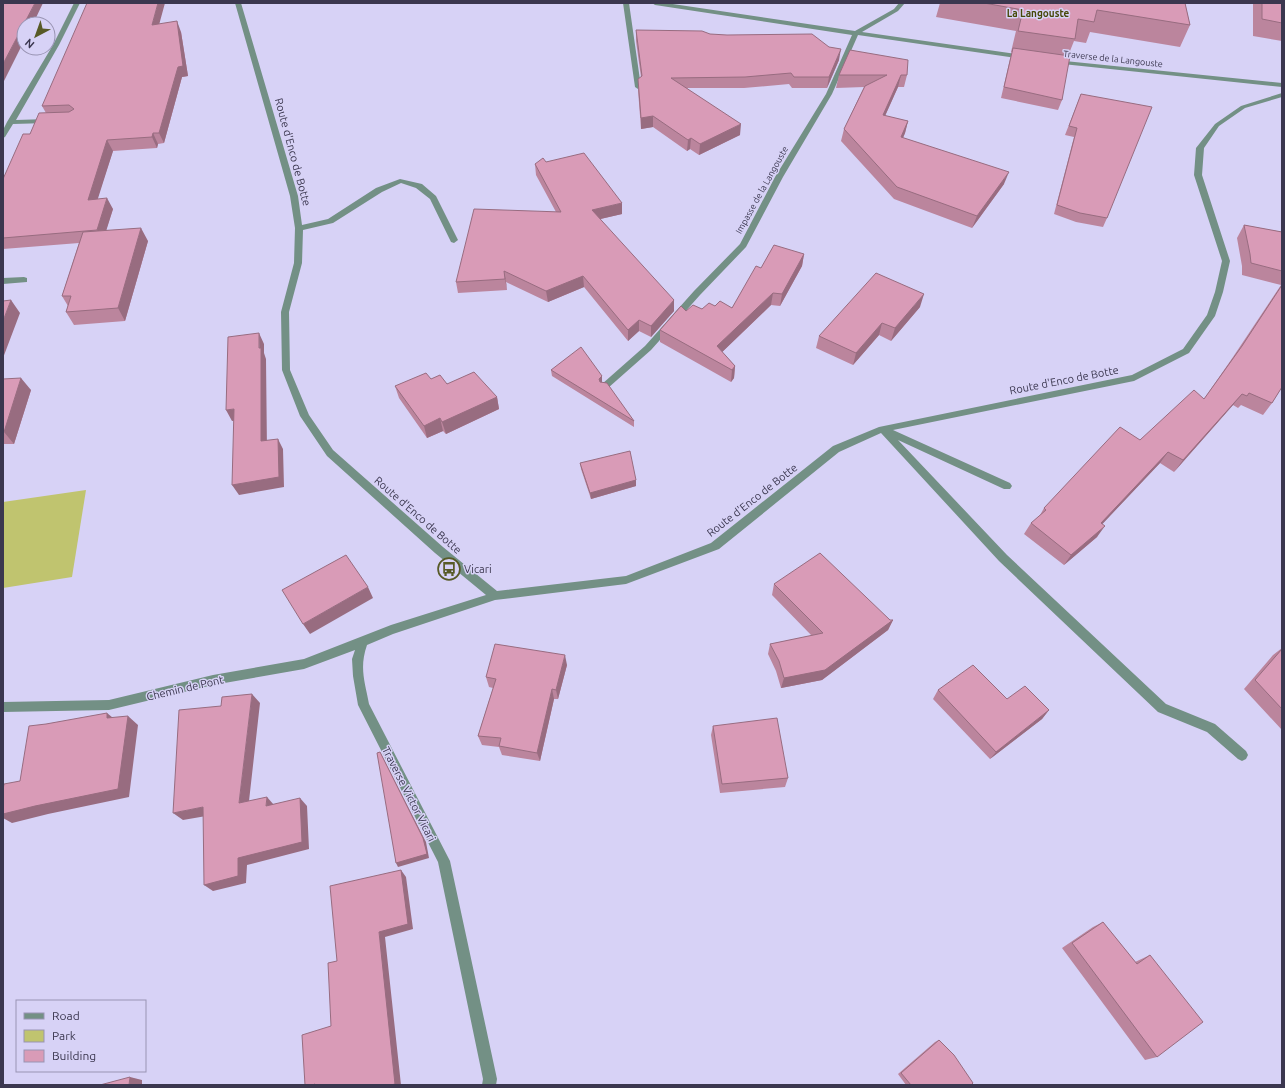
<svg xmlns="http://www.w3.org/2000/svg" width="1285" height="1088" viewBox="0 0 1285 1088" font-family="Ubuntu,sans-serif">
<rect width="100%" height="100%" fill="#d7d2f6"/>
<path fill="#c0c46f" d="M86,490l-14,87 -69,11v-86z"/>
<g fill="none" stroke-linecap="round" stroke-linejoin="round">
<path fill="#739085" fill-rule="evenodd" d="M74,3h6l-21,42 -43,75 32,-1 3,2 -3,2 -35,1 -8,13 -2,1v-8l4,-8 46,-77z
M235,3h6l57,193 4,29 26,-6 48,-31 24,-9 22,5 14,12 22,44 -4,3 -3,-1 -21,-43 -14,-11 -15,-5 -19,9 -49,31 -30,7 -1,33 -13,49 1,58 19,45 24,35 110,97 54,44 129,-15 85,-33 122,-97 46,-19 253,-52 51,-26 24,-34 8,-23 7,-31 -28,-86 2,-27 19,-24 26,-18 41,-13v4l-37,11 -26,18 -15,22 -2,27 28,86 -7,31 -8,24 -26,37 -55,28 -241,49 117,53 2,3 -2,3h-6l-106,-49 109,115 159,149 49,20 31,27 2,4 -2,4 -4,2 -4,-2 -31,-27 -49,-20 -159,-151 -118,-128 -42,19 -120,97 -93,35 -131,16 -102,34 -26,11c-8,23 -2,37 2,59l81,157 47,218 -1,6h-14l1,-6 -45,-217 -80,-157 -5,-29 -1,-17 3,-9 -51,19 -91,16 -104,25 -106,2v-10l106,-2 104,-25 91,-16 87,-34 95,-30 -51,-42 -108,-97 -27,-40 -18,-46 -1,-58 13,-49 1,-35 -5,-32z
M623,3h6l12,84 -3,2 -3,-2z
M652,3h14l189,28 39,-22 5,-6h6l-7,8 -36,21 161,23 3,2 -3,2 -165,-24 -26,59 -49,83 -37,70 -46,48 -49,55 -43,38h-6l-1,-2 1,-2 43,-38 49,-55 46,-47 35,-67 51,-83 26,-59 -197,-30z
M1055,60l227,23v4l-229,-24 -1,-1z
M24,277l3,1v4l-24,2v-6z"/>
</g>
<path fill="#bb859d" d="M940,3h245l5,22 -10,22 -90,-15 -4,11 -12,-2 -6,15 -6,44 -4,10 -57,-12 9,-39 2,-7h-1l5,-21 -80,-14z
M1253,3h29v38l-29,-5z
M159,24l22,8 7,44 -6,1 -18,66 -6,1 -1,4 -44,3 -16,48 16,10 -7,21 42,11 -23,80 -51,4 -8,-13 2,-6 -6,-10 17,-53 -76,6v-70l27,-45 16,-21 -4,-7z
M636,30l74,4 129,26 -12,28h-35l-3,-4 -45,4h-57l53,47 -41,20 -9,-6 -3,2 -34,-24 -12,2 -3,-39v-11l3,-2 -5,-36z
M839,75h68l-3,12h-6l-13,29 23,5 -3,12 -2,5 101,46 -32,44 -78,-29 -53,-58 3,-12 20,-42 -28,1z
M1081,94l26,124 -4,9 -27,-5 -22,-8 20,-77 -9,-2z
M546,162l76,52 -22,5 74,92 -23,26 -12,-6 -11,10 -44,-54 -36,15 -42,-20 1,8 -49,3 -2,-11 100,-70 -20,-37 -1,-11z
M1244,225l38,7v155l-10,16 -9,12 -22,-10 -3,3 -5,-3 -59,67 -14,-9 -58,61 -5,13 -33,28 -40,-31 7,-11 8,-6 5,-9 96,-68 64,-41 29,-42 48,-72 -39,-10v-9l-5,-28z
M804,254l-2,12 -22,40 -9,-1 -49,47 13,14 -1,12 -3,4 -71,-40v-12l26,-19 16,-2 13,-3 17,2 29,-40z
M920,307l-29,34 -12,-6 -26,30 -37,-17 3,-12z
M551,370l51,6v6l32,39v6l-82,-51z
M3,379l28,11 -17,54h-11z
M431,379l66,18 2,12 -53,25 -3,-3 -16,7 -28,-40 -4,-12z
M580,463l56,17v6l-45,13 -10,-30z
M774,584l116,36h3l-5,10 -66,50 -41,8 -5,-17 -8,-17 2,-10 42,-8 -40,-41z
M1282,648v82l-38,-41 29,-34z
M567,665l-9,34h-4l-14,62 -38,-6 -3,-8 -17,-2 -4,-9 15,-48 -4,-1 -3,-10z
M938,690l69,9 42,11 -7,9 -52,40 -57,-60z
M713,726l75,52 -3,9 -65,6 -9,-58z
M1103,922l32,40 15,-7 7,102 -12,3 -83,-112 31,-21z
M939,1040l32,45h-65l-8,-11 37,-32z"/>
<path fill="#986c80" d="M35,3h8l-10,21h-9v17l-21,42v-19z
M158,3h7l-9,33 -4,-11z
M177,21l4,11 7,44 -6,1 -18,66 -5,-10 19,-66z
M841,49l-2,11 -12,28 2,-11z
M901,75l-3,12 -18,40 3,-12z
M653,116v11l-12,2v-11z
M908,121l-3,12 -7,16 3,-12z
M741,124l-1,11 -41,20 1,-11z
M153,133l5,11 -1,4 -5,-11z
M691,138l-1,11 -3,2 1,-11z
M107,140l6,11 -19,60 -6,-11z
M1009,172l-5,12 -32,44 5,-12z
M107,198l6,11 -10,32 -6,-11z
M622,203v11l-30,7v-11z
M141,228l7,13 -23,80 -7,-13z
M804,254l-2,12 -22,40 2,-12z
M504,271l2,11 1,8 -2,-11z
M583,276l1,11 -36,15 -2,-11z
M773,293l-2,12 -55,53 1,-12z
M924,294l-4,13 -29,34 4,-13z
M11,300l9,13 -17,45v-37z
M674,300v11l-23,26v-11z
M639,320v11l-11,10v-11z
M882,323l-3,12 -26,30 3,-12z
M259,333l5,11v9l2,6 1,93 -6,-11z
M735,366l-1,12 -3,4 1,-12z
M602,376v6l-2,3 -1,-6z
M21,378l10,12 -17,54 -10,-12z
M1242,394l-9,11 -59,67 9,-12z
M497,397l2,12 -53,25 -4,-12z
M234,409l6,11 -8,1 -6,-11z
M440,418l3,13 -16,7 -3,-12z
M278,439l5,10 1,38 -45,8 -7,-10z
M1168,452l-8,11 -67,71 8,-11z
M636,480v6l-45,13 -1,-6z
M1105,526l-8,11 -33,28 7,-10z
M368,587l5,11 -63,36 -7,-10z
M893,620l-5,10 -66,50 -41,8 3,-10z
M565,655l2,10 -9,34 -2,-9z
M552,689l2,10 -14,62 -3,-8z
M252,694l8,9 -12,107 -9,-7z
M1049,710l-7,9 -52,40 6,-7z
M107,713l11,9 -11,-4z
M128,716l10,9 -9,72 -81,17 -36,9 -9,-5v-4z
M380,752l46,90 3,16 -31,9 -2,-4z
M267,797l7,8 -8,1z
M300,798l7,8 2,43 -62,16 -1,18 -33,8 -9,-6 34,-27z
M203,807l9,8 -29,5 -10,-7z
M401,870l5,7 7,52 -28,8 16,148h-10l-12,-153z
M130,1077l12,3v5h-13z"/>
<path fill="#d99bb7" stroke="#986c80" d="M3,3h32l-32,61z
M87,3h71l-6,22 25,-4 6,45 -5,1 -19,66h-6l-1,4 -45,3 -19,60 19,-2 -10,32 -94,8v-59l20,-45h7l9,-21 30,-1 5,-3 -5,-4 -27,1z
M984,3h201l5,22 -93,-15 -3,12 -16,-3 -3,20 -57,-8 5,-21z
M1262,3h20v20l-20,-4z
M636,30l66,1 8,3 17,1 85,-1 17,13 12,2 -12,28h-35l-3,-4 -46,4 -74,1 70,46 -41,20 -9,-6 -3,2 -35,-24 -12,2 -3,-39 4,-3z
M1013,48l57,8 -8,44 -58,-13z
M850,50l58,10 -1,15h-6l-18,40 25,6 -7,16 108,35 -32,44 -80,-29 -53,-58 21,-43 22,-11h-48z
M1081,94l71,13 -45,111 -27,-5 -23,-8 20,-77 -8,-2z
M584,153l38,50 -30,7 82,90 -23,26 -12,-6 -11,10 -45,-54 -37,15 -42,-20 1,8 -49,3 18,-73 87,3 -26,-48 8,-6 3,4z
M1244,225l38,7v39l-31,-8 -1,-9z
M141,228l-23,80 -52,4 5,-16h-9l21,-64z
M774,245l30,9 -22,40 -9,-1 -56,53 18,20 -3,4 -72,-40 21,-24 5,5 7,-6 9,4 7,-6 6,3 5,-5 12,7 24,-42 5,2z
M876,273l48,21 -29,34 -13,-5 -26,30 -37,-17z
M1282,285v102l-10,16 -23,-10 -2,3 -5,-2 -59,66 -15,-8 -67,71 4,3 -34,29 -40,-32 15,-13 -2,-2 76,-81 20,13 54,-50 10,9 38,-53z
M11,300l-8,21v-20z
M259,333v15h2v93l17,-2 1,38 -47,8 2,-76 -8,1 2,-73z
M581,347l21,29 -3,3 1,3 7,1 27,38 -83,-51z
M474,372l23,25 -55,25 -2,-4 -16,8 -29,-40 31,-13 5,6 9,-4 7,9z
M21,378l-17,54h-1v-53z
M630,451l6,29 -46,13 -10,-30z
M820,553l70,67h3l-68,50 -41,8 -5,-17 -9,-17 53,-11 -49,-49z
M346,555l22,32 -65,37 -21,-34z
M495,644l70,11 -9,35 -4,-1 -15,64 -38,-7 2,-8 -23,-2 18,-57 -10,-2z
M1282,649v60l-27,-29z
M973,665l34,34 18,-13 24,24 -53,42 -58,-62z
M252,694l-13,109 28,-6 -1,9 34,-8 2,44 -64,16v18l-34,9 -1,-78 -30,6 6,-103 42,-4 1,-9z
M107,713v5l21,-2 -10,73 -83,17 -32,8v-24l1,-6 16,-3 9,-55 17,-2z
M777,718l11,60 -66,6 -9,-58z
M380,752l43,86 4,16 -31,9 -19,-110z
M401,870l7,54 -29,8 16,152 -4,1h-76v-1l-3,1h-7l-3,-50 29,-9 -3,-63 9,-2 -7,-75z
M1103,922l34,42 13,-9 53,67 -46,35 -85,-114z
M939,1040l15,15 19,28 -2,2h-60l-10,-12z
M130,1077l-1,8h-29z"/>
<defs>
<g id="bus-ring" transform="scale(1.15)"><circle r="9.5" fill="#d7d2f6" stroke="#585a27" stroke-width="1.5"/><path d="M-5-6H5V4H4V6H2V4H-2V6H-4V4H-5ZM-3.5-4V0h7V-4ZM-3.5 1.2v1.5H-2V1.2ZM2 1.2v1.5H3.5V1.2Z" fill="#585a27"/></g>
</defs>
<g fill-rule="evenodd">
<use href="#bus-ring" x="449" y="569"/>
</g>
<g text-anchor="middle" stroke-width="3" stroke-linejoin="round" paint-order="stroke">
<g font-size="9" fill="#3b374f" stroke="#d7d2f6">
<text transform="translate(1113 59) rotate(6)" y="3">Traverse de la Langouste</text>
<text transform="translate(762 190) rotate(-61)" y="3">Impasse de la Langouste</text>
</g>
<g font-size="10" font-weight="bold" fill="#464808" stroke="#d7d2f6">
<text x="1038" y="17">La Langouste</text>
</g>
<g font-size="11" fill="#3b374f" stroke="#d7d2f6">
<text transform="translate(293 152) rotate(75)" y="4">Route d'Enco de Botte</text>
<text transform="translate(1064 380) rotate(-11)" y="4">Route d'Enco de Botte</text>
<text transform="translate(752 500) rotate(-38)" y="4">Route d'Enco de Botte</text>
<text transform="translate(418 515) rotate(41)" y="4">Route d'Enco de Botte</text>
<text transform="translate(185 688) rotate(-13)" y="4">Chemin de Pont</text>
<text transform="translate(409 794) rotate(63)" y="4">Traverse Victor Vicari</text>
</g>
<g font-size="11" fill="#3b374f" stroke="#d7d2f6" text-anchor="start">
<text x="464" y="573">Vicari</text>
</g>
</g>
<rect width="1285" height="1088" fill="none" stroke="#3b374f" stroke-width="8"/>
<rect x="16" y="1000" width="130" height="72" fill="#d7d2f6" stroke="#9994b3"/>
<rect x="24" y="1013" width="20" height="6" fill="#739085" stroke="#9994b3"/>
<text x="52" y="1020" font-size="12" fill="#3b374f">Road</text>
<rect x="24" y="1030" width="20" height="12" fill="#c0c46f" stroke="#9994b3"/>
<text x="52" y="1040" font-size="12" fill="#3b374f">Park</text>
<rect x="24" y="1050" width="20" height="12" fill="#d99bb7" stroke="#9994b3"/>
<text x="52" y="1060" font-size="12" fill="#3b374f">Building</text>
<g transform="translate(36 36) rotate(221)"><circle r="19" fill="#d7d2f6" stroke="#9994b3"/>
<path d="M0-3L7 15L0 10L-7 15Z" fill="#585a27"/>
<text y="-6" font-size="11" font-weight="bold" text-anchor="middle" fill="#3b374f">N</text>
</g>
</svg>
